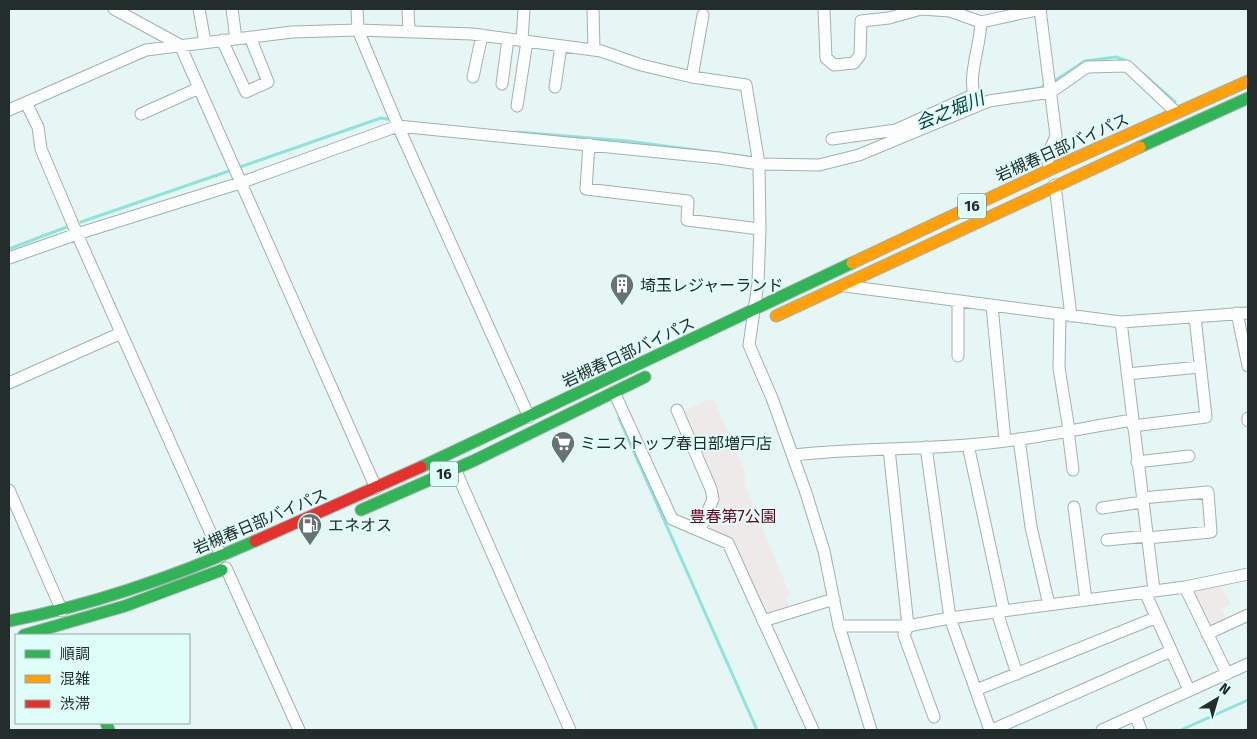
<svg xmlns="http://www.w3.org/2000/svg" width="1257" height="739" viewBox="0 0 1257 739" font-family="'Fira Sans','Noto Sans JP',sans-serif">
<rect width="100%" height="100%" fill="#e6f6f4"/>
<path fill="#eeeae9" d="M713,398l32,74 -1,11 46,112 -4,3 3,10 -17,6 -6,-1 -34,-74 -27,-13 11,-27 -35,-84 3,-5z
M1221,586l10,18 -10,5 6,12 -18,8 -15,-36 2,-3z"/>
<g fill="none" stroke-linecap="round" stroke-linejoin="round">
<path stroke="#8ee3db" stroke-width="3" d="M1142,73l33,29
M1053,82l32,-21 31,-4 13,5
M978,98l62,-10 7,-4
M517,132l110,9 129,17
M240,167l141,-49 13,2
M81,222l148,-51
M9,249l63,-24
M619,418l138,312
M1181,730l67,-30"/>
<g stroke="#a3b0af" stroke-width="13">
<path id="street" d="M114,9l66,36 196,443
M199,9l6,33
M232,9l4,30
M357,9l1,21 40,96 131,291
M408,9l1,23
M593,9l1,41
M824,9l2,49 8,7 20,-2 6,-8 1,-34 28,-3 32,-9 29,2 31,11 60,-13
M1040,9l16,127 -9,20 2,14
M222,40l24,52 22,-10 -18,-45
M522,40l2,-31
M473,77l9,-42
M692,77l11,-62
M502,84l6,-45
M555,87l6,-41
M975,101c-8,-26 5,-52 6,-79
M26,103l12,24 3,22 36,85 144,322
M517,106l10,-65
M9,110l137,-60 146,-18 66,-2 114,4 129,17 40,14 51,12 54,8 13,79 1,65 -2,54 -9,62 23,53 34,95 18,58 15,75 32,104
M141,114l58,-26
M832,139l64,-9 77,-35
M589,144l-3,45 102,12 -1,19 73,9
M1055,185l16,131
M9,258l68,-24 163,-51 158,-57 321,32 40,6 60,1 40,-10 130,-54 62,-9 36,-25 40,-1 50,47
M845,286l276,36 127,-9
M992,306l13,135
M1237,313l11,53
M1060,314l-1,54 10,62
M1121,322l33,268
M958,356v-55
M1127,374l73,-7
M9,383l112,-50
M614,392l58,127 56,24 85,187
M677,410l34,79 2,10 -12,28
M1248,418v3
M1133,426l73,-9 -11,-100
M1068,430l5,40
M1019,439l12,88 18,78
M968,445l36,166
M926,447l24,171 40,112
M889,449l19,177 -4,9 30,82
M793,455c58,-7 116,-5 174,-10 55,-4 110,-16 165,-25
M1137,462l52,-6
M455,469l115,261
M9,490l53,121
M1142,498l66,-6 3,40 -64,6
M1074,507l12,93
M1102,508l40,-6
M1107,540l40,-4
M226,568l73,162
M1185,587l42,87
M1145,592l44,98
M997,612l20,62
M763,621l71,-22
M839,626h69l42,-8 235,-31 63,-13
M1207,634l41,-19
M976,690l179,-72
M1136,717l5,13
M992,730l179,-79
M1102,730l146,-66"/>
</g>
<g stroke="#a3b0af" stroke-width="13">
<path id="fast" d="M1140,147l108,-49
M421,467l431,-204
M361,510l112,-49 172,-84
M9,621c84,-16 167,-45 246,-80
M24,635l101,-29 97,-36
M106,723l3,7"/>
</g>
<g stroke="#a3b0af" stroke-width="13">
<path id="slow" d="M852,263l197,-93 199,-89
M776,316l364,-169"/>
</g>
<g stroke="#a3b0af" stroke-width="13">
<path id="jam" d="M255,541l166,-74"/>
</g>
<use href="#street" stroke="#fbfefd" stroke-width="11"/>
<use href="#fast" stroke="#30b455" stroke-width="11"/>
<use href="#slow" stroke="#ff9f0a" stroke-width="11"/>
<use href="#jam" stroke="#e5322d" stroke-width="11"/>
</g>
<defs>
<g id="building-pin" transform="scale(1.25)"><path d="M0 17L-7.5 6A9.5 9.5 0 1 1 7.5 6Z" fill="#677372" stroke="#dffdf9"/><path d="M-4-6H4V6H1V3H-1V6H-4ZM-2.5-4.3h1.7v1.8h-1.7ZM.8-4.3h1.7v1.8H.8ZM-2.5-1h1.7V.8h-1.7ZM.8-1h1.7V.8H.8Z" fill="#fff"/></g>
<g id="supermarket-pin" transform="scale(1.25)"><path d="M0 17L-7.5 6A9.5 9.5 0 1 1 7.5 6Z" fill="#677372" stroke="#dffdf9"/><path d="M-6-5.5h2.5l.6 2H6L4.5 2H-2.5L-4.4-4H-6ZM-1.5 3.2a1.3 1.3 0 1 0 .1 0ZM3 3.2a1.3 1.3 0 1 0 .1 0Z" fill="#fff"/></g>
<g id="fuel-pin" transform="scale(1.25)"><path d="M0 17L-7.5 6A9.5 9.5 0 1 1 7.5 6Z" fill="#677372" stroke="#dffdf9"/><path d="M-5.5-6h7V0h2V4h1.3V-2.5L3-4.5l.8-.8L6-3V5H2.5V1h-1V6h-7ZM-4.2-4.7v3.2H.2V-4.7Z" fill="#fff"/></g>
</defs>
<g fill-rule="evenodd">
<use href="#building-pin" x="622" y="285"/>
<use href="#supermarket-pin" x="563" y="443"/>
<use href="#fuel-pin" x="310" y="525"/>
</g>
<g text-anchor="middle" stroke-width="4" stroke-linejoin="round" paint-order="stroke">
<g fill="#dffdf9" stroke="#5b6b6a" stroke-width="1">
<rect x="958" y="193.5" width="28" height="25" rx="4"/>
<rect x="430" y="461.5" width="28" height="25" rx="4"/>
</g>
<g font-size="15" font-weight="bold" fill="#222d2c">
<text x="972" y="211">16</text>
<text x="444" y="479">16</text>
</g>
<g font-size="16" fill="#222d2c" stroke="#dffdf9">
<text transform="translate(1062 147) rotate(-24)" y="6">岩槻春日部バイパス</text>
<text transform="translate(628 352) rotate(-25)" y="6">岩槻春日部バイパス</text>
<text transform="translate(260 521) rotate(-23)" y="6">岩槻春日部バイパス</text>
</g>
<g font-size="16" fill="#222d2c" stroke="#dffdf9" text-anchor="start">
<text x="640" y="291">埼玉レジャーランド</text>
<text x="580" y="449">ミニストップ春日部増戸店</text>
<text x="328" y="531">エネオス</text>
</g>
<g font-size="16" fill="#6e021a" stroke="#dffdf9">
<text x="733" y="522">豊春第7公園</text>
</g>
<g font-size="18" font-style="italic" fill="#0a413d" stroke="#dffdf9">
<text transform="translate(950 111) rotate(-22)" y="6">会之堀川</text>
</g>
</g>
<rect width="1257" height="739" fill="none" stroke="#222d2c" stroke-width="20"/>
<rect x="15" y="634" width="175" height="90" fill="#dffdf9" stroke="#93aaa7"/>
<rect x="25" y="650" width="25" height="8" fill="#30b455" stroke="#93aaa7"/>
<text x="60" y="659" font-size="15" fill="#222d2c">順調</text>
<rect x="25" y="675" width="25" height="8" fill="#ff9f0a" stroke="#93aaa7"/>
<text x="60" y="684" font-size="15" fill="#222d2c">混雑</text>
<rect x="25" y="700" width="25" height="8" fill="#e5322d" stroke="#93aaa7"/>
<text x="60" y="709" font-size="15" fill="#222d2c">渋滞</text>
<g transform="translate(1217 699) rotate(38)" stroke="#dffdf9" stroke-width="4" paint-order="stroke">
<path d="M0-4L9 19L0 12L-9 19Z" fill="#222d2c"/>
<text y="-8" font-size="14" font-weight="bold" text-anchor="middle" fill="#222d2c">N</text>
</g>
</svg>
